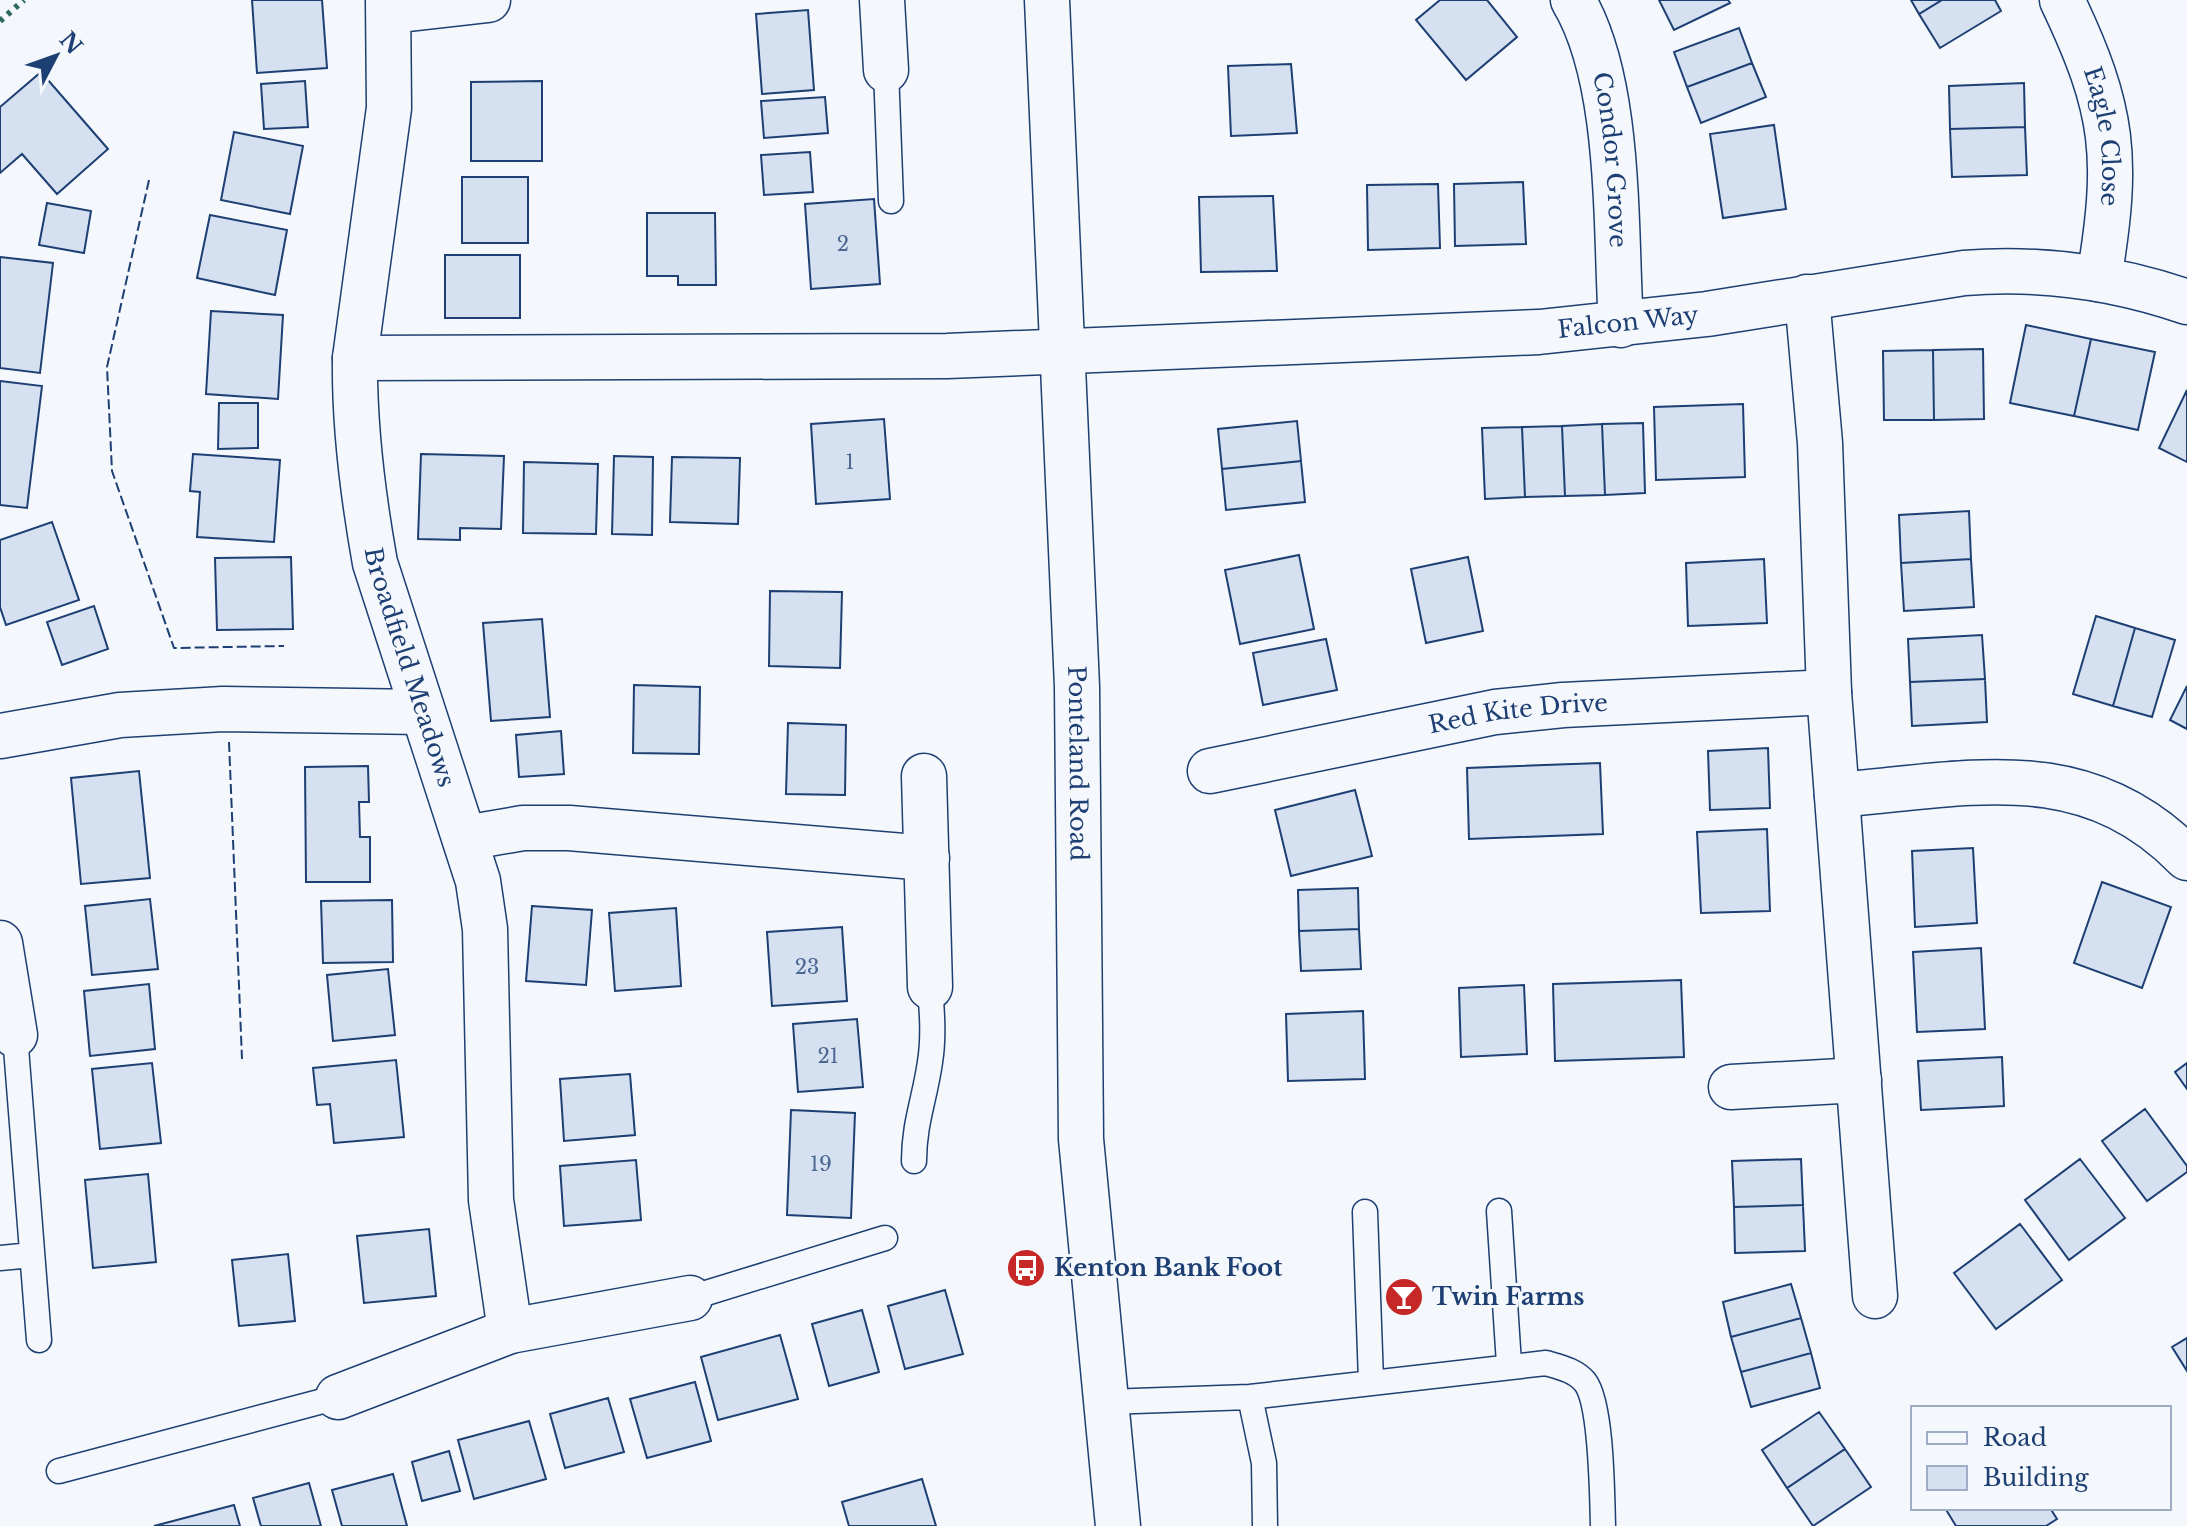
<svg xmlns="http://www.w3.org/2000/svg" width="2187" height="1526" viewBox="0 0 2187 1526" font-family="'Libre Baskerville',serif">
<rect width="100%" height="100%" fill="#f4f7fb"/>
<path fill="#d5e0f0" stroke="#1d3f73" stroke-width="2" d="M252,0h70l5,68 -70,5z
M1440,0h47l30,37 -51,43 -50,-60z
M1659,0h69l2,3 -56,27z
M1911,0h31l-23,14z
M1942,0h53l6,11 -61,37 -21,-34z
M808,10l6,80 -52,4 -6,-80z
M1739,28l13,35 -65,24 -13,-35z
M1752,63l14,34 -65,26 -14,-36z
M1291,64l6,69 -66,3 -3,-70z
M41,72l67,77 -51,45 -35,-40 -22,19v-66z
M305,81l3,46 -44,2 -3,-45z
M542,81v80h-71v-79z
M2024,83l1,44 -75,2 -1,-43z
M825,97l3,36 -64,5 -3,-37z
M1774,125l12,84 -63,9 -13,-84z
M2025,127l2,48 -75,2 -2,-48z
M234,132l69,14 -13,68 -69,-14z
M810,152l3,40 -49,3 -3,-40z
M462,177h66v66h-66z
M1523,182l3,62 -71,2 -1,-62z
M1438,184l2,64 -72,2 -1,-65z
M1273,196l4,75 -76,1 -2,-75z
M874,199l6,85 -69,5 -6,-85z
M47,203l44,8 -7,42 -45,-8z
M647,213h68l1,72h-38v-9h-31z
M210,215l77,15 -12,65 -78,-17z
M445,255h75v63h-75z
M0,257l53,6 -13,110 -40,-5z
M211,311l72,4 -5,84 -72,-5z
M2026,325l65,14 -17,77 -64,-13z
M2091,339l64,13 -17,78 -64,-14z
M1983,349l1,70 -50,1 -1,-70z
M1933,350l1,70h-50l-1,-69z
M0,381l42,5 -15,122 -27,-3z
M2187,390v72l-28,-14z
M219,403h39v45l-40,1z
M1743,404l2,73 -89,3 -2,-73z
M884,419l6,80 -74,5 -5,-80z
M1297,421l4,40 -79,8 -4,-40z
M1643,423l2,70 -40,2 -3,-71z
M1602,424l3,71 -40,1 -3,-70z
M1562,426l3,70 -40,1 -3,-70z
M1522,427l3,70 -40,2 -3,-71z
M193,454l87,6 -6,82 -77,-5 3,-45 -10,-1z
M421,454l83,2 -3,73 -41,-1v12l-42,-1z
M614,456l39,1 -1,78 -40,-1z
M672,457l68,1 -2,66 -68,-2z
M1301,461l4,41 -79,8 -4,-41z
M524,462l74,2 -2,70 -73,-1z
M1969,511l2,48 -70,4 -2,-48z
M52,522l27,78 -73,25 -6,-18v-67z
M1299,555l15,74 -74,15 -15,-74z
M291,557l2,72 -76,1 -2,-72z
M1468,557l15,74 -57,12 -15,-74z
M1764,559l3,64 -79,3 -2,-63z
M1971,559l3,48 -70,4 -3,-48z
M770,591l72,1 -2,76 -71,-2z
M94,606l14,43 -46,16 -15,-43z
M2096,616l39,12 -22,78 -40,-12z
M542,619l8,98 -59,4 -8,-98z
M2135,628l40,12 -23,77 -39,-11z
M1982,635l3,44 -75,3 -2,-43z
M1326,639l11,51 -74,15 -10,-52z
M1985,679l2,43 -75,4 -2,-44z
M634,685l66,2 -1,67 -66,-1z
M2187,686v43l-17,-9z
M788,723l58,2 -1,70 -59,-1z
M561,731l3,43 -45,3 -3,-42z
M1768,748l2,60 -60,2 -2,-59z
M1600,763l3,71 -134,5 -2,-71z
M368,766l1,36h-10l1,35h10v45h-64l-1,-115z
M139,771l11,107 -69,6 -10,-106z
M1355,790l17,66 -81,20 -16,-66z
M1767,829l3,82 -69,2 -4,-81z
M1973,848l4,75 -62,4 -3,-76z
M2102,882l69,25 -29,81 -68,-25z
M1358,888l1,41 -60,2 -1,-41z
M150,899l8,70 -66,6 -7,-69z
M392,900l1,62 -70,1 -2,-62z
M532,906l60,4 -6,75 -60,-4z
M676,908l5,78 -66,5 -6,-78z
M842,927l5,74 -75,5 -5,-74z
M1359,929l2,40 -60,2 -2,-40z
M1981,948l4,81 -68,3 -4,-80z
M388,969l7,66 -62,6 -6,-66z
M1681,980l3,77 -129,4 -2,-77z
M149,984l6,65 -65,7 -6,-65z
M1524,985l3,69 -66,3 -2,-69z
M1363,1011l2,68 -77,2 -2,-67z
M857,1019l6,68 -65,5 -5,-68z
M2002,1057l2,49 -83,4 -3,-49z
M396,1060l8,77 -70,6 -4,-39 -13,1 -4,-37z
M152,1063l9,80 -61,6 -8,-80z
M2187,1063v26l-12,-17z
M630,1074l5,61 -71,6 -4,-62z
M2145,1109l42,57v6l-40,29 -45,-60z
M791,1110l64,3 -4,105 -64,-3z
M1801,1159l2,46 -69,2 -2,-46z
M2080,1159l45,59 -56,42 -44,-60z
M636,1160l5,60 -77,6 -4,-60z
M148,1174l8,88 -63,6 -8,-88z
M1803,1205l2,46 -70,2 -1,-46z
M2020,1224l42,56 -66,49 -42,-56z
M429,1229l7,67 -72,7 -7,-67z
M288,1254l7,67 -56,5 -7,-66z
M1791,1284l10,34 -70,19 -8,-35z
M945,1290l18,64 -58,15 -17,-63z
M862,1310l17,62 -50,14 -17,-62z
M1801,1318l10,35 -70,19 -10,-35z
M780,1335l18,64 -80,21 -17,-63z
M2187,1338v33l-15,-24z
M1811,1353l9,35 -69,19 -10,-35z
M695,1382l16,59 -64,17 -17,-59z
M608,1398l16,54 -59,16 -15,-54z
M1819,1412l26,37 -58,39 -25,-38z
M529,1421l17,58 -72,20 -16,-59z
M1845,1449l26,38 -58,39 -26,-38z
M449,1451l11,40 -38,10 -10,-39z
M393,1474l14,52h-65l-10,-36z
M922,1479l14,47h-87l-7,-24z
M309,1483l12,43h-60l-8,-28z
M234,1505l6,21h-86z
M1945,1508h105l7,11 -11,7h-90z"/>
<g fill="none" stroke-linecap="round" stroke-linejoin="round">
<g stroke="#1d3f73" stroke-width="27">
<path id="service" d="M886,70l5,131
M15,1035l24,305
M914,1161c0,-38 11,-63 16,-99 4,-25 2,-50 0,-75
M1499,1211l10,153
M1365,1212l6,169
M0,1258l32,-3
M690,1298l195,-60
M1250,1397l14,66 1,63
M1106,1402l144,-5 296,-34c13,4 29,7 39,19 17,22 17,114 18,144
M59,1471l279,-74"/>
</g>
<g stroke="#1d3f73" stroke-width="47">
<g id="minor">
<path id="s1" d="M388,0l1,108 -34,250c-1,69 8,138 20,205l103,318 7,48 6,271 19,131"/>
<path d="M882,0l4,70"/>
<path id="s2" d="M1573,0c49,82 42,229 48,325"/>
<path id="s3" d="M2062,0c53,111 57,158 37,279"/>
<path d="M391,11l97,-11"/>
<path d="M1807,297l13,146 9,249 46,604"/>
<path id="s4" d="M355,358l592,-2 592,-24 168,-18 257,-41c76,-6 151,4 223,29"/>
<path d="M0,736l120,-21 103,-6 199,3"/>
<path id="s5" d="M1210,771l285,-59 68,-7 266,-13"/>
<path d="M924,776l6,211"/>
<path d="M1837,795c132,-11 247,-42 350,63"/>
<path d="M465,838l58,-10h46l358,30"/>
<path d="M0,943l15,92"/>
<path d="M1731,1087l128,-7"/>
<path d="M338,1397l172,-66 180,-33"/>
</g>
</g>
<g stroke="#1d3f73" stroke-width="47">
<g id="secondary">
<path id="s6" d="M1047,0l30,687 4,452 37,387"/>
</g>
</g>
<use href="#service" stroke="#f4f7fb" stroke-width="24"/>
<use href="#minor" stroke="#f4f7fb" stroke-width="44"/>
<use href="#secondary" stroke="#f4f7fb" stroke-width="44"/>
<path stroke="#2c6c60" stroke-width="6" stroke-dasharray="4 6" stroke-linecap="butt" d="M0,21l24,-21"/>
<path stroke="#1d3f73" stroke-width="2" stroke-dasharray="10 4" stroke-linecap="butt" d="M149,180l-42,187 5,104 62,177 110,-2
M229,742l13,317"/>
</g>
<defs>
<g id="bus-disc" transform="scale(2)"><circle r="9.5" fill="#c62828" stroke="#f4f7fb"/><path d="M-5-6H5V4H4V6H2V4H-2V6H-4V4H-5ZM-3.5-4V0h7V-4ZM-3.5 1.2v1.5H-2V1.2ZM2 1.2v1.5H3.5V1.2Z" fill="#fff"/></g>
<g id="bar-disc" transform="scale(2)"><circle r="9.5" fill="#c62828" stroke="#f4f7fb"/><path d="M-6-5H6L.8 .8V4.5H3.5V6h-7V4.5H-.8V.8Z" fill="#fff"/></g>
</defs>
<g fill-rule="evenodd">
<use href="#bus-disc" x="1026" y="1268"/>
<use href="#bar-disc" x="1404" y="1297"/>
</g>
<g text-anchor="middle" stroke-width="6" stroke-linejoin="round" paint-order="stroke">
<g font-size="20" fill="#4b6792">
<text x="843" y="251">2</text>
<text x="850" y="469">1</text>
<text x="807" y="974">23</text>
<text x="828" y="1063">21</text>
<text x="821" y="1171">19</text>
</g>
<g font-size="24" fill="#1d3f73" stroke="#f4f7fb">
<text dy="8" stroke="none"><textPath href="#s3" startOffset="144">Eagle Close</textPath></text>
<text dy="8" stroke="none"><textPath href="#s2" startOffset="166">Condor Grove</textPath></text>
<text dy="8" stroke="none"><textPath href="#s4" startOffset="1274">Falcon Way</textPath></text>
<text dy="8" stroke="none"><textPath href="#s1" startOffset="676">Broadfield Meadows</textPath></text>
<text dy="8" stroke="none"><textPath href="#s5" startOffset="314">Red Kite Drive</textPath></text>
<text dy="8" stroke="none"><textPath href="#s6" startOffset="764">Ponteland Road</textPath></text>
</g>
<g font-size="24" font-weight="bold" fill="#1d3f73" stroke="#f4f7fb" text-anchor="start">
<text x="1054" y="1276">Kenton Bank Foot</text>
<text x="1432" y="1305">Twin Farms</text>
</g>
</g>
<rect x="1911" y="1406" width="260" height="104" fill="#f4f7fb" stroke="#9eadc5" stroke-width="2"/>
<rect x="1927" y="1432" width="40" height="12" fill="#f4f7fb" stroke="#9eadc5" stroke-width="2"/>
<text x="1983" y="1446" font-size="24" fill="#1d3f73">Road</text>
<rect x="1927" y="1466" width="40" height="24" fill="#d5e0f0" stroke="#9eadc5" stroke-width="2"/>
<text x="1983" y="1486" font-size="24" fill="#1d3f73">Building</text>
<g transform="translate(56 56) rotate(49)" stroke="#f4f7fb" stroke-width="6" paint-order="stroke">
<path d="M0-6L14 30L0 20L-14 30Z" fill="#1d3f73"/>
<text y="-12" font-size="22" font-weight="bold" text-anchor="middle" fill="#1d3f73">N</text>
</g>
</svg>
